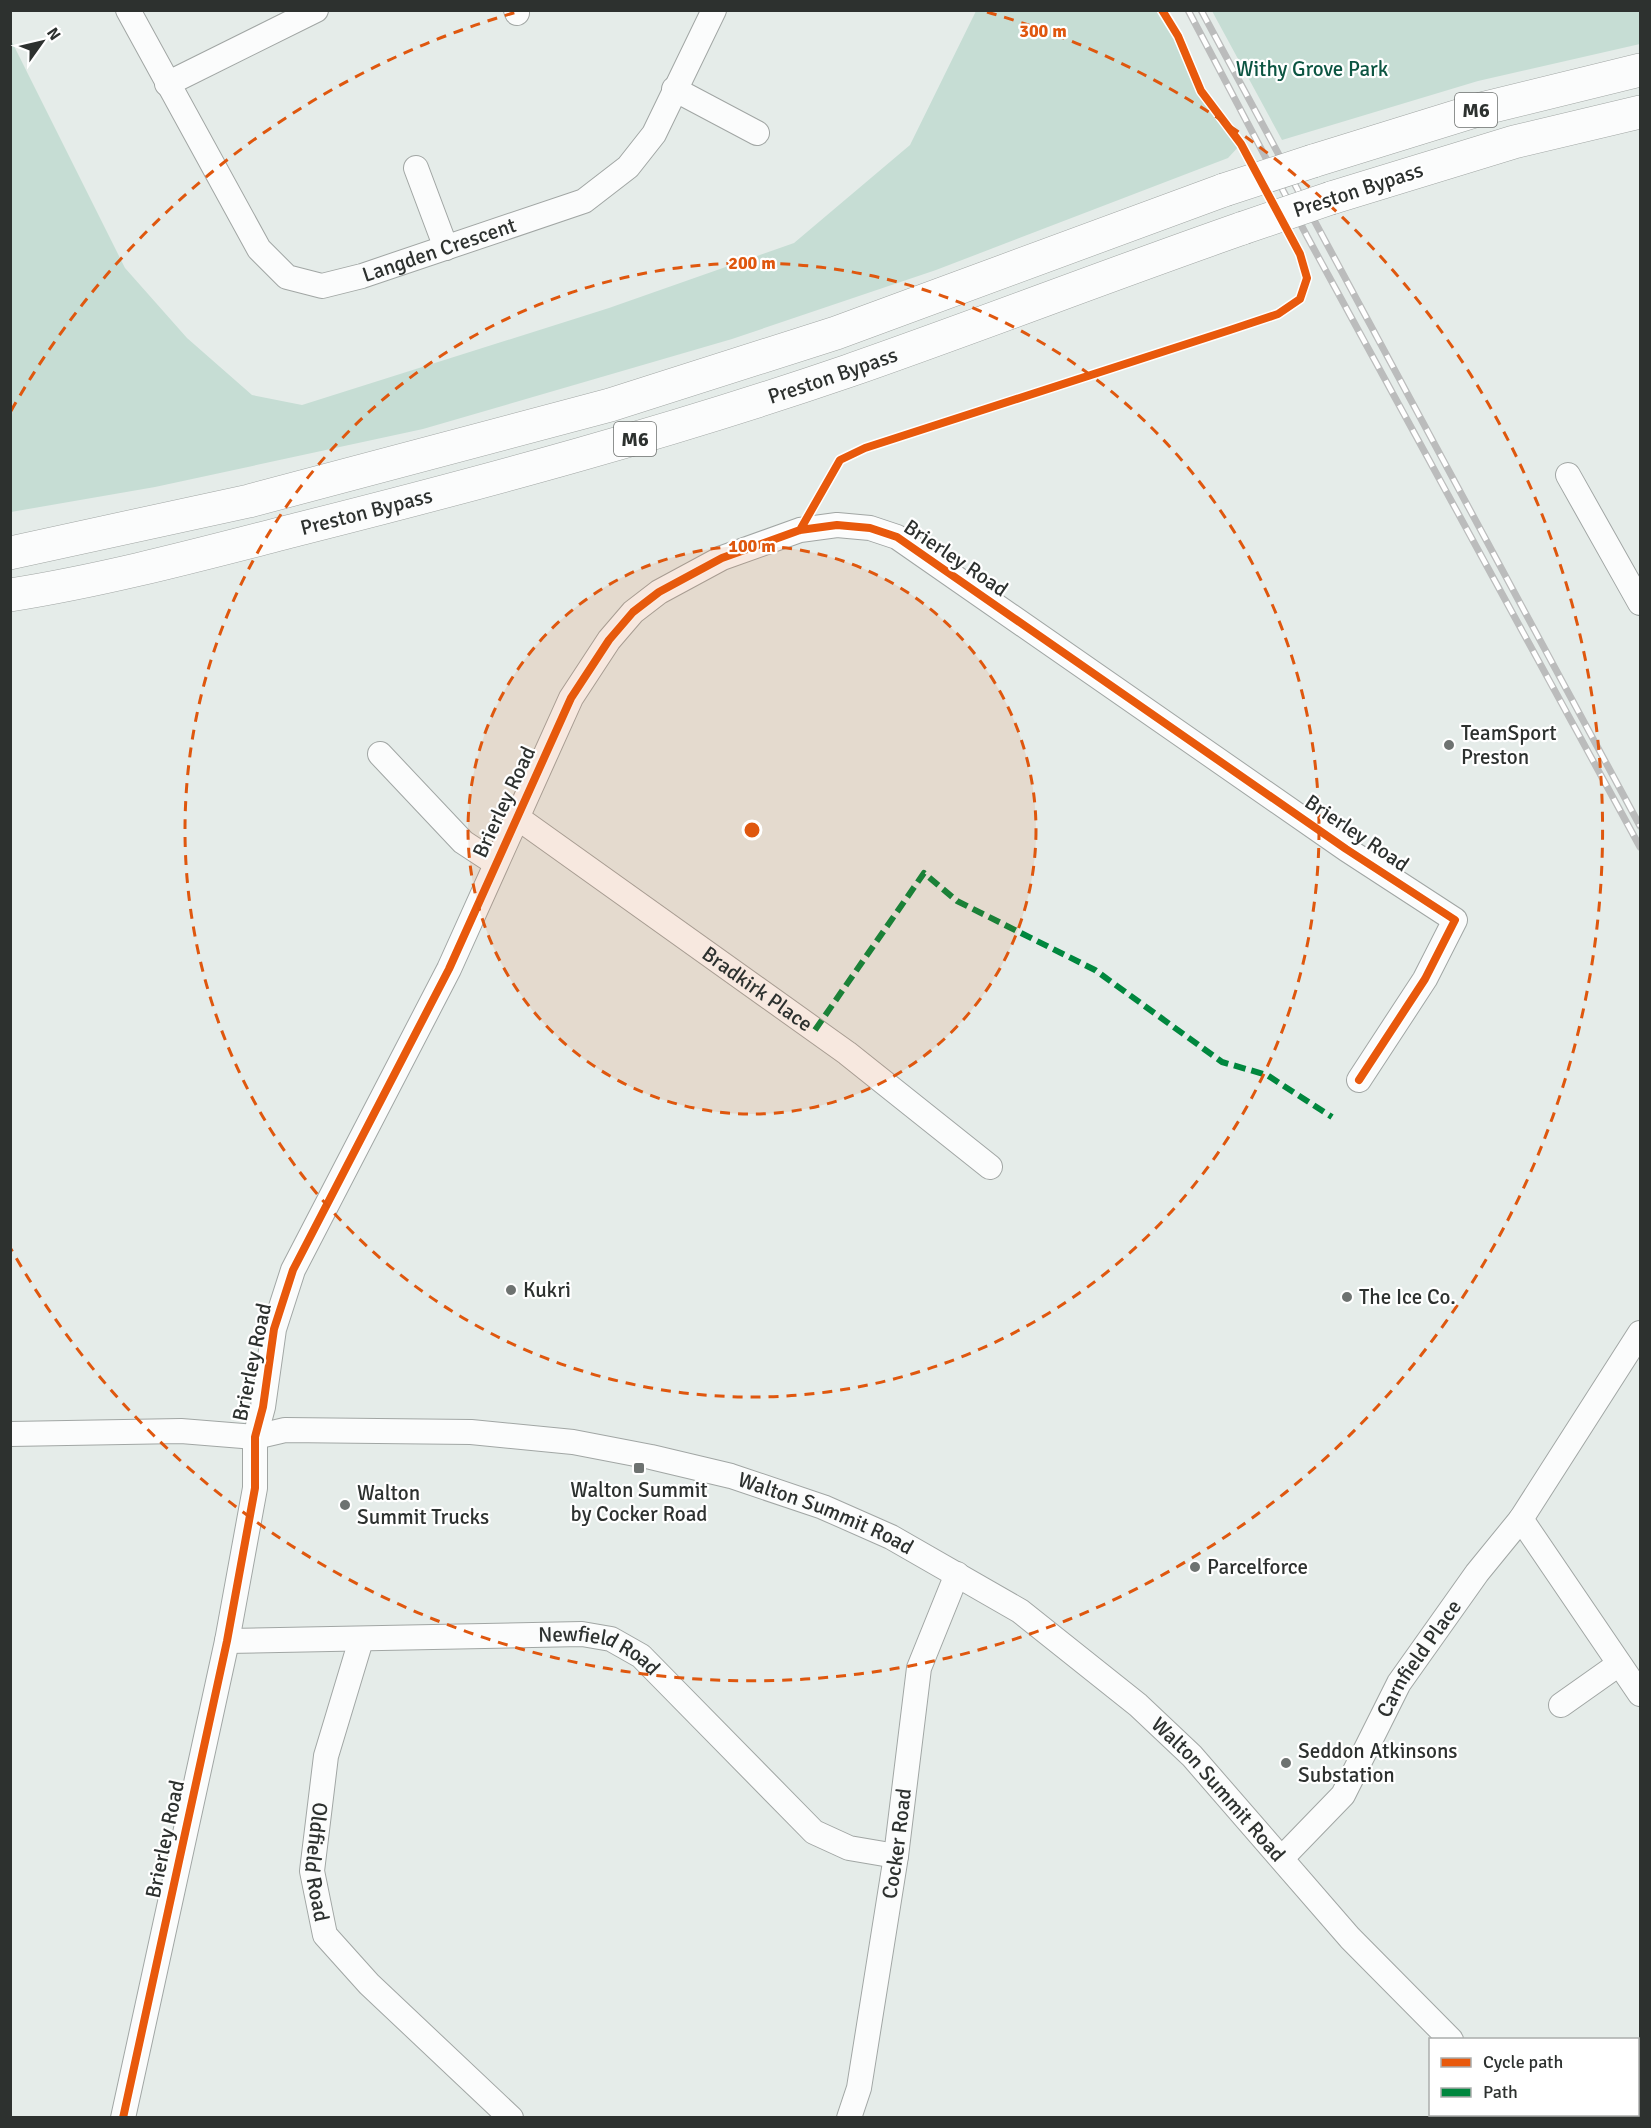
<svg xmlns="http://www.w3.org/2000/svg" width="1651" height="2128" viewBox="0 0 1651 2128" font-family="Signika,sans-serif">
<rect width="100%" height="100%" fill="#e5ece9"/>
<path fill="#c6ddd4" d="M976,11h184l18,25 23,55 40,53 -13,14 -292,112 -204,69 -309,90 -268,58 -144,25v-472l114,228 62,70 65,57 50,10 307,-97 185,-65 116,-98z
M1212,11h428v33l-162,37 -196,59z"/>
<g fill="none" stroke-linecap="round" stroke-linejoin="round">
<g stroke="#a1a6a4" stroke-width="26">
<g id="minor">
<path id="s1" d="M128,10l131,239 28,28 35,9 40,-10 222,-75 44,-34 26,-33 60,-124"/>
<path d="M516,10l1,3"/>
<path d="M167,84l149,-74"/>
<path d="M674,89l83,44"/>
<path d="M416,168l30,80"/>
<path d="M1568,475l72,128"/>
<path d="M380,754l83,88 32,21"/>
<path id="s2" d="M518,818l329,235 143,114"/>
<path id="s3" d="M10,1434l171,-3 74,6 30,-7 186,2 102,10 78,15 80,19 92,31 68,30 129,74 118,94 54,51 158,182 101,102"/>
<path d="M1521,1519l119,175"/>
<path id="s4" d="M361,1640l-35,116 -14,115 13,64 44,49 142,134"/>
<path id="s5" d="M227,1641l355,-7 29,5 30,17 173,176 35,16 47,8"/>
<path d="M1561,1705l58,-41"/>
<path id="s6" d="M1282,1858l61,-63 56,-112 78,-110 44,-54 119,-186"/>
<path d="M1535,2114l3,4"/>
<path d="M123,2118l104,-477 28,-153v-51l8,-30 11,-78 19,-59 156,-301 122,-271 38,-58 24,-28 26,-20 63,-34 78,-28 37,-5 33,3 27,9 449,312 109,71 -30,59 -66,101"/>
<path id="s7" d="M849,2118l10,-30 37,-232 23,-188 38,-94"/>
</g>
</g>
<g stroke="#a1a6a4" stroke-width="34">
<g id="highway">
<path d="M1313,161l168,-52 159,-39"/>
<path d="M1331,198l183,-56 126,-30"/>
<path d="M10,553l239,-52 361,-96 226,-72 388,-143"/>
<path id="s8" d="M10,595c101,-16 199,-43 297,-68 182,-46 363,-95 541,-156 132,-46 263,-97 395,-143"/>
</g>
</g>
<use href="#minor" stroke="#fbfcfc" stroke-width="24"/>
<use href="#highway" stroke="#fbfcfc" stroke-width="33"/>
<g stroke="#bbbcbc" stroke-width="7">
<path id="rail" d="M1188,10l120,228 332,609
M1201,10l439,816"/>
</g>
<use href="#rail" stroke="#fff" stroke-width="4.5" stroke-dasharray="14" stroke-linecap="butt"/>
<g stroke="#a1a6a4" stroke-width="34" stroke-linecap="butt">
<path id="highway-bridge" d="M1224,190l89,-29
M1243,228l88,-30"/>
</g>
<use href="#highway-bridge" stroke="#fbfcfc" stroke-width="33"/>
<path stroke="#00873e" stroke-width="6" stroke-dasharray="12 6" stroke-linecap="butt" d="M815,1030l109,-157 33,28 138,69 127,92 45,13 65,42"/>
<g stroke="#fff" stroke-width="11">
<path id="cycleway" d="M800,530l40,-70 25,-12 365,-118 48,-16 22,-15 7,-21 -7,-24 -59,-110 -40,-53 -23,-55 -16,-26
M123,2118l104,-477 28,-153v-51l8,-30 11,-78 19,-59 156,-301 122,-271 38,-58 24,-28 26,-20 63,-34 78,-28 37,-5 33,3 27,9 449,312 109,71 -30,59 -66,101"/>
</g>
<use href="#cycleway" stroke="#e8590c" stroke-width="8"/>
</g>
<circle cx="752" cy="830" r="284" fill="#df570e" fill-opacity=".12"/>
<g fill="none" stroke="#df570e" stroke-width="3" stroke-dasharray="10 8">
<circle cx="752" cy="830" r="284"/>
<circle cx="752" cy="830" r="567"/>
<path d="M11 411A851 851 0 0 1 517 12M987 12A851 851 0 1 1 11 1249"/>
</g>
<g fill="#6d7270" stroke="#fff" stroke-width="2">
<circle cx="1449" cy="745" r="6"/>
<circle cx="511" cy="1290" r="6"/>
<circle cx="1347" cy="1297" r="6"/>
<rect x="633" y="1462" width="12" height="12" rx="3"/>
<circle cx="345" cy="1505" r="6"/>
<circle cx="1195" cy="1567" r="6"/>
<circle cx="1286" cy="1763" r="6"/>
</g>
<g text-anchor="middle" stroke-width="4.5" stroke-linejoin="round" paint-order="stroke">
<g fill="#fff" stroke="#6c6f6d" stroke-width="1.5">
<rect x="1455" y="93" width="42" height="34" rx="4.5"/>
<rect x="614" y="422" width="42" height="34" rx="4.5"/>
</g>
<g font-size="20" font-weight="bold" fill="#2d312f">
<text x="1476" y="117">M6</text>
<text x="635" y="446">M6</text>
</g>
<g font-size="21" fill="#0c5542" stroke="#fff">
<text x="1312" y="76">Withy Grove Park</text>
</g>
<g font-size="21" fill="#2d312f" stroke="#fff">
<text transform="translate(1358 190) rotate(-18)" y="7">Preston Bypass</text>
<text dy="7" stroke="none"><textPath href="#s1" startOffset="471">Langden Crescent</textPath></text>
<text dy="7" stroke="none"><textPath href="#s8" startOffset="852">Preston Bypass</textPath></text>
<text dy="7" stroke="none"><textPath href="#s8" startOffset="366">Preston Bypass</textPath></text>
<text transform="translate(956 558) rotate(34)" y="7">Brierley Road</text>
<text transform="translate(504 802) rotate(-65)" y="7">Brierley Road</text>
<text transform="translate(1357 833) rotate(34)" y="7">Brierley Road</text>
<text dy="7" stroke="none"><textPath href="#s2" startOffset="294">Bradkirk Place</textPath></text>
<text transform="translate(252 1362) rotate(-78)" y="7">Brierley Road</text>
<text dy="7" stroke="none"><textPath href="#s3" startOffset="828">Walton Summit Road</textPath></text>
<text dy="7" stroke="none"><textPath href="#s5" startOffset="376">Newfield Road</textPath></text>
<text dy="7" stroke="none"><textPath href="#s6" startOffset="244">Carnfield Place</textPath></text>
<text dy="7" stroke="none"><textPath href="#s3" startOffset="1314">Walton Summit Road</textPath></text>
<text transform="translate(165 1839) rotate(-78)" y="7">Brierley Road</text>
<text dy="7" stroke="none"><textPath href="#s7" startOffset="279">Cocker Road</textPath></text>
<text dy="7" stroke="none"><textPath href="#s4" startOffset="228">Oldfield Road</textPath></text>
</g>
<g font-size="21" fill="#2d312f" stroke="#fff" text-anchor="start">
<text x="1461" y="740">TeamSport<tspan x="1461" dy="24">Preston</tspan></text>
<text x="523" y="1297">Kukri</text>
<text x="1359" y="1304">The Ice Co.</text>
<text x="639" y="1497" text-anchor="middle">Walton Summit<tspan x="639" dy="24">by Cocker Road</tspan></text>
<text x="357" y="1500">Walton<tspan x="357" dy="24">Summit Trucks</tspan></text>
<text x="1207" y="1574">Parcelforce</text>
<text x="1298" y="1758">Seddon Atkinsons<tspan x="1298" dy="24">Substation</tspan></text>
</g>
</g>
<circle cx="752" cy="830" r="9" fill="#df570e" stroke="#fff" stroke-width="3"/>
<g font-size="18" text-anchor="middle" font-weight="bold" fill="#df570e" stroke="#fff" stroke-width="4.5" stroke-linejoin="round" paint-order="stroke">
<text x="1043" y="37">300 m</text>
<text x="752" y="269">200 m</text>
<text x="752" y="552">100 m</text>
</g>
<rect width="1651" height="2128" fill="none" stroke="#2d312f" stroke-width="24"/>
<rect x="1429" y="2038" width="210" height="78" fill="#ffffff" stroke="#abadac" stroke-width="1.5"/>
<rect x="1441" y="2058" width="30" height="9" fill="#e8590c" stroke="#abadac" stroke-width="1.5"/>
<text x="1483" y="2068" font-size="18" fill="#2d312f">Cycle path</text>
<rect x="1441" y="2088" width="30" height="9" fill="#00873e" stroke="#abadac" stroke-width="1.5"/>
<text x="1483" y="2098" font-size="18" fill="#2d312f">Path</text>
<g transform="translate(42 42) rotate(56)" stroke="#ffffff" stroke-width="4.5" paint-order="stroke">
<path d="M0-4.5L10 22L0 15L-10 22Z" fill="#2d312f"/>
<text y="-9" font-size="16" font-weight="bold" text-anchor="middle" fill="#2d312f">N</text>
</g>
</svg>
